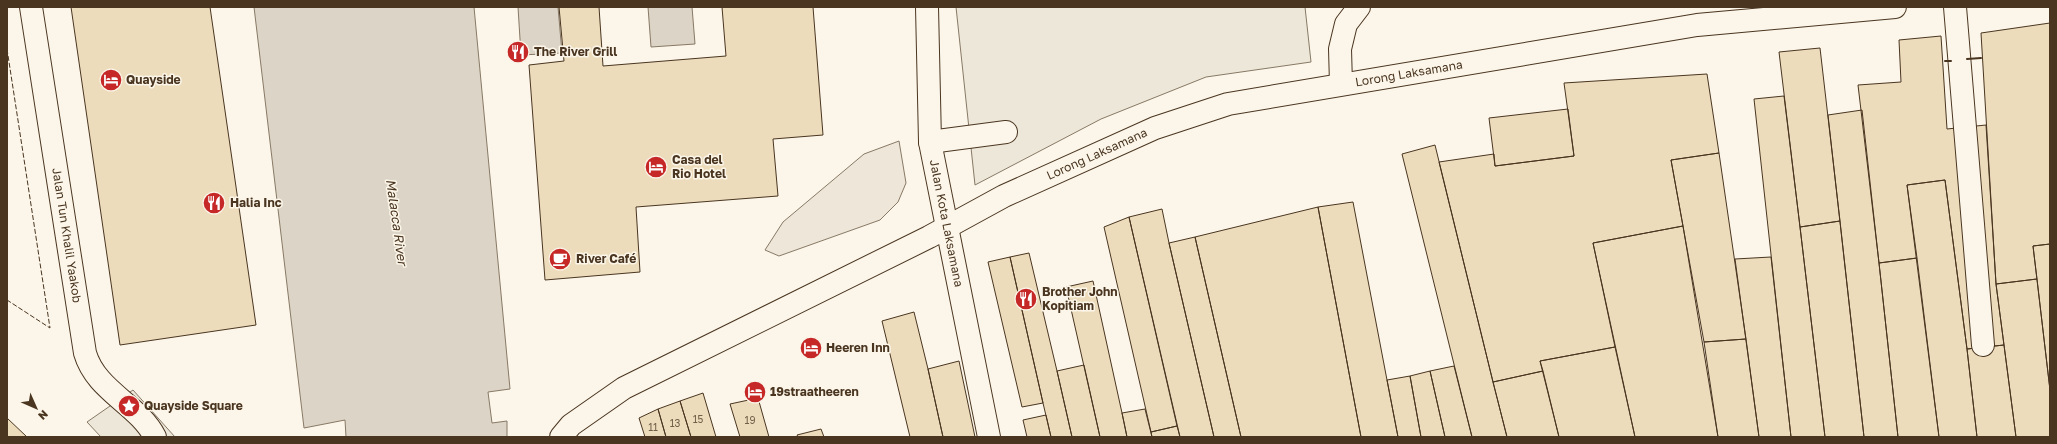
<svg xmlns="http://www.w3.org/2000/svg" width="2057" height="444" viewBox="0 0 2057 444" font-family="'Golos Text',sans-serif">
<rect width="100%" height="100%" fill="#fbf6e9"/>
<path fill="#ede6d9" stroke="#887966" d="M899,141l7,42 -8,19 -18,18 -101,36 -14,-6 18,-28 81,-68z"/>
<path fill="#ede7d9" stroke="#887966" d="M956,7h349l6,55 -105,15 -105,42 -126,66z
M133,390l42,47h-74l-14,-15z"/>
<path fill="#dcd4c6" stroke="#887966" d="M254,7h220l36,382 -22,3 4,31 15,-2v16h-161l-1,-17 -41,8z
M518,7h40l4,46 -41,2z
M648,7h44l3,37 -44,3z"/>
<path fill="#ecdcbc" stroke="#4a3520" d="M71,7h139l46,318 -136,20z
M559,7h40l4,59 123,-10 -4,-49h91l10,128 -50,4 5,57 -142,11 4,65 -95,8 -16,-215 35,-4z
M2050,23v221l-17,2 4,33 -41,5 -15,-251z
M1941,36l6,93 39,-4 10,159 8,61 -37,4 -22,-169 -38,5 10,73 -38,5 -21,-178 43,-3 -2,-42z
M1820,48l20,173 -40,6 -21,-175z
M1707,74l12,79 -48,7 12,66 -90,17 22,104 -75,14 3,10 -50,11 -54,-220 55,-8 1,12 79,-10 -10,-73z
M1784,96l16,131 25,210h-34l-37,-338z
M1568,109l6,47 -79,10 -6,-48z
M1862,110l17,153 19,174h-34l-36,-322z
M1435,145l58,237 14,55h-35l-70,-283z
M1719,153l27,186 -42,3 -33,-182z
M1945,180l22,169 10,88h-38l-32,-252z
M1353,202l34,178 11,57h-37l-43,-230z
M1318,207l43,230h-120l-46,-200z
M1162,209l7,34 45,194h-34l-51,-220z
M1129,217l48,209 -26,6 -47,-205z
M1840,221l24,216h-39l-25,-210z
M1683,226l35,211h-83l-42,-194z
M1195,237l46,200h-27l-45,-194z
M2050,244v146l-17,-144z
M1029,253l28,118 15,66h-21l-8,-34 -33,-146z
M1010,257l33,146 -21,4 -34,-145z
M1771,257l20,180h-32l-24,-178z
M1917,258l22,179h-41l-19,-174z
M2037,279l13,111v47h-34l-20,-153z
M1093,281l29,132 5,24h-27l-34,-150z
M914,312l14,57 15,68h-33l-28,-116z
M1746,339l13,98h-41l-14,-95z
M2004,345l12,92h-39l-10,-88z
M1615,347l20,90h-76l-19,-76z
M959,361l16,76h-32l-15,-68z
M1084,365l16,72h-28l-15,-66z
M1454,366l18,71h-27l-15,-66z
M1430,371l15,66h-24l-11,-61z
M1543,371l16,66h-52l-14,-55z
M1410,376l11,61h-23l-11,-57z
M703,393l13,44h-25l-11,-36z
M758,398l11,39h-29l-10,-33z
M680,401l11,36h-25l-8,-28z
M658,409l8,28h-21l-6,-19z
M1145,409l7,28h-25l-5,-24z
M1046,415l5,22h-24l-4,-17z
M7,418l20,19h-20z
M1177,426l3,11h-28l-1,-5z
M821,429l3,8h-26l-1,-2z"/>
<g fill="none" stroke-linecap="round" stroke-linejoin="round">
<g stroke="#4a3520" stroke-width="24">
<g id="minor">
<path id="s1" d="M927,7l3,135 59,295"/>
<path d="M1955,7l28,338"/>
<path d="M1341,84l-1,-35 6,-25 13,-17"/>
<path d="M930,142l76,-10"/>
<path id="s2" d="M561,437l10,-12 53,-37 305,-151 75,-41 151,-68 73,-24 469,-79 198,-18"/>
</g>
</g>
<g stroke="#4a3520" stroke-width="24">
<g id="major">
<path id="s3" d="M31,7l54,346c11,38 53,51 70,84"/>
</g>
</g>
<use href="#minor" stroke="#fbf6e9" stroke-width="22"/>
<use href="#major" stroke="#fbf6e9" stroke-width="22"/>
<path stroke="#4a3520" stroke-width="1" stroke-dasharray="5 2" stroke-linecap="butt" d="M7,49l43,279 -43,-28"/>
<path stroke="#4a3520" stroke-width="2" d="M1967,59l14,-1
M1945,61h6"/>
</g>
<defs>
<g id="restaurant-disc" transform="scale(1.15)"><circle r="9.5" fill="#c62828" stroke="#fbf6e9"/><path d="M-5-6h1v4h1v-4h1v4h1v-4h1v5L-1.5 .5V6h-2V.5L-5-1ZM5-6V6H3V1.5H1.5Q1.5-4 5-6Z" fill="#fff"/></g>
<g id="hotel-disc" transform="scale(1.15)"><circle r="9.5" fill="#c62828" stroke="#fbf6e9"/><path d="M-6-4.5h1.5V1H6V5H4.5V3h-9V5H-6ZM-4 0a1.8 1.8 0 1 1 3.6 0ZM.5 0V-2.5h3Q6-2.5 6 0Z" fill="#fff"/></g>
<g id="cafe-disc" transform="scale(1.15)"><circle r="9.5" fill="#c62828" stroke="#fbf6e9"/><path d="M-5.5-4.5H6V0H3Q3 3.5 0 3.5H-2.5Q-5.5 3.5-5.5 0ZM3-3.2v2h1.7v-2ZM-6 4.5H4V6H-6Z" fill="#fff"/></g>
<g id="sight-disc" transform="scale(1.15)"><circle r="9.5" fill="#c62828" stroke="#fbf6e9"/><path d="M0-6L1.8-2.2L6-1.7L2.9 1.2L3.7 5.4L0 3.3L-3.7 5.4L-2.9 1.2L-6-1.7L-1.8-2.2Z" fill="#fff"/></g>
</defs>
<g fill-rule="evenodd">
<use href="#restaurant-disc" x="518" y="52"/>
<use href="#hotel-disc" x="111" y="80"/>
<use href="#hotel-disc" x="656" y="167"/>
<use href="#restaurant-disc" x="214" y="203"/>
<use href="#cafe-disc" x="560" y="259"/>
<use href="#restaurant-disc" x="1026" y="299"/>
<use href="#hotel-disc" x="811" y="348"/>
<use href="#hotel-disc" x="755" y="392"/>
<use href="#sight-disc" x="129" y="406"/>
</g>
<g text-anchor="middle" stroke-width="3" stroke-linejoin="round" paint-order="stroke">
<g font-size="10" fill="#725f47">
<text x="698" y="423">15</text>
<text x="750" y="424">19</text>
<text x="675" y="427">13</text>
<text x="653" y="431">11</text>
</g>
<g font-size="12" font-weight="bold" fill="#4a3520" stroke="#fbf6e9" text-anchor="start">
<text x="534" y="56">The River Grill</text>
<text x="126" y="84">Quayside</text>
<text x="672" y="164">Casa del<tspan x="672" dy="14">Rio Hotel</tspan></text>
<text x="230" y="207">Halia Inc</text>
<text x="576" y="263">River Café</text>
<text x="1042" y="296">Brother John<tspan x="1042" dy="14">Kopitiam</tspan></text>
<text x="826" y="352">Heeren Inn</text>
<text x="770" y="396">19straatheeren</text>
<text x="144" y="410">Quayside Square</text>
</g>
<g font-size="12" fill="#4a3520" stroke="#fbf6e9">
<text dy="4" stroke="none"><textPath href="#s2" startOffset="932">Lorong Laksamana</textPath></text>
<text dy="4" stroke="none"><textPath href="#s2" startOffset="608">Lorong Laksamana</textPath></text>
<text dy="4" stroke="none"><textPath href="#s1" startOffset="218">Jalan Kota Laksamana</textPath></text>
<text dy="4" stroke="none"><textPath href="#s3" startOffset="231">Jalan Tun Khalil Yaakob</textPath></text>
</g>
<g font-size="13" font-style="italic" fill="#4a3520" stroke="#fbf6e9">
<text transform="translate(397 222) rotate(82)" y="5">Malacca River</text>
</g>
</g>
<rect width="2057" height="444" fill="none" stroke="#4a3520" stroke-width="16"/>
<g transform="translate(36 408) rotate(135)" stroke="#fbf6e9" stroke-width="3" paint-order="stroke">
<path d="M0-3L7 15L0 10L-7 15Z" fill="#4a3520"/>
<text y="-6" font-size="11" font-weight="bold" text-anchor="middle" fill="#4a3520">N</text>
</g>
</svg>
